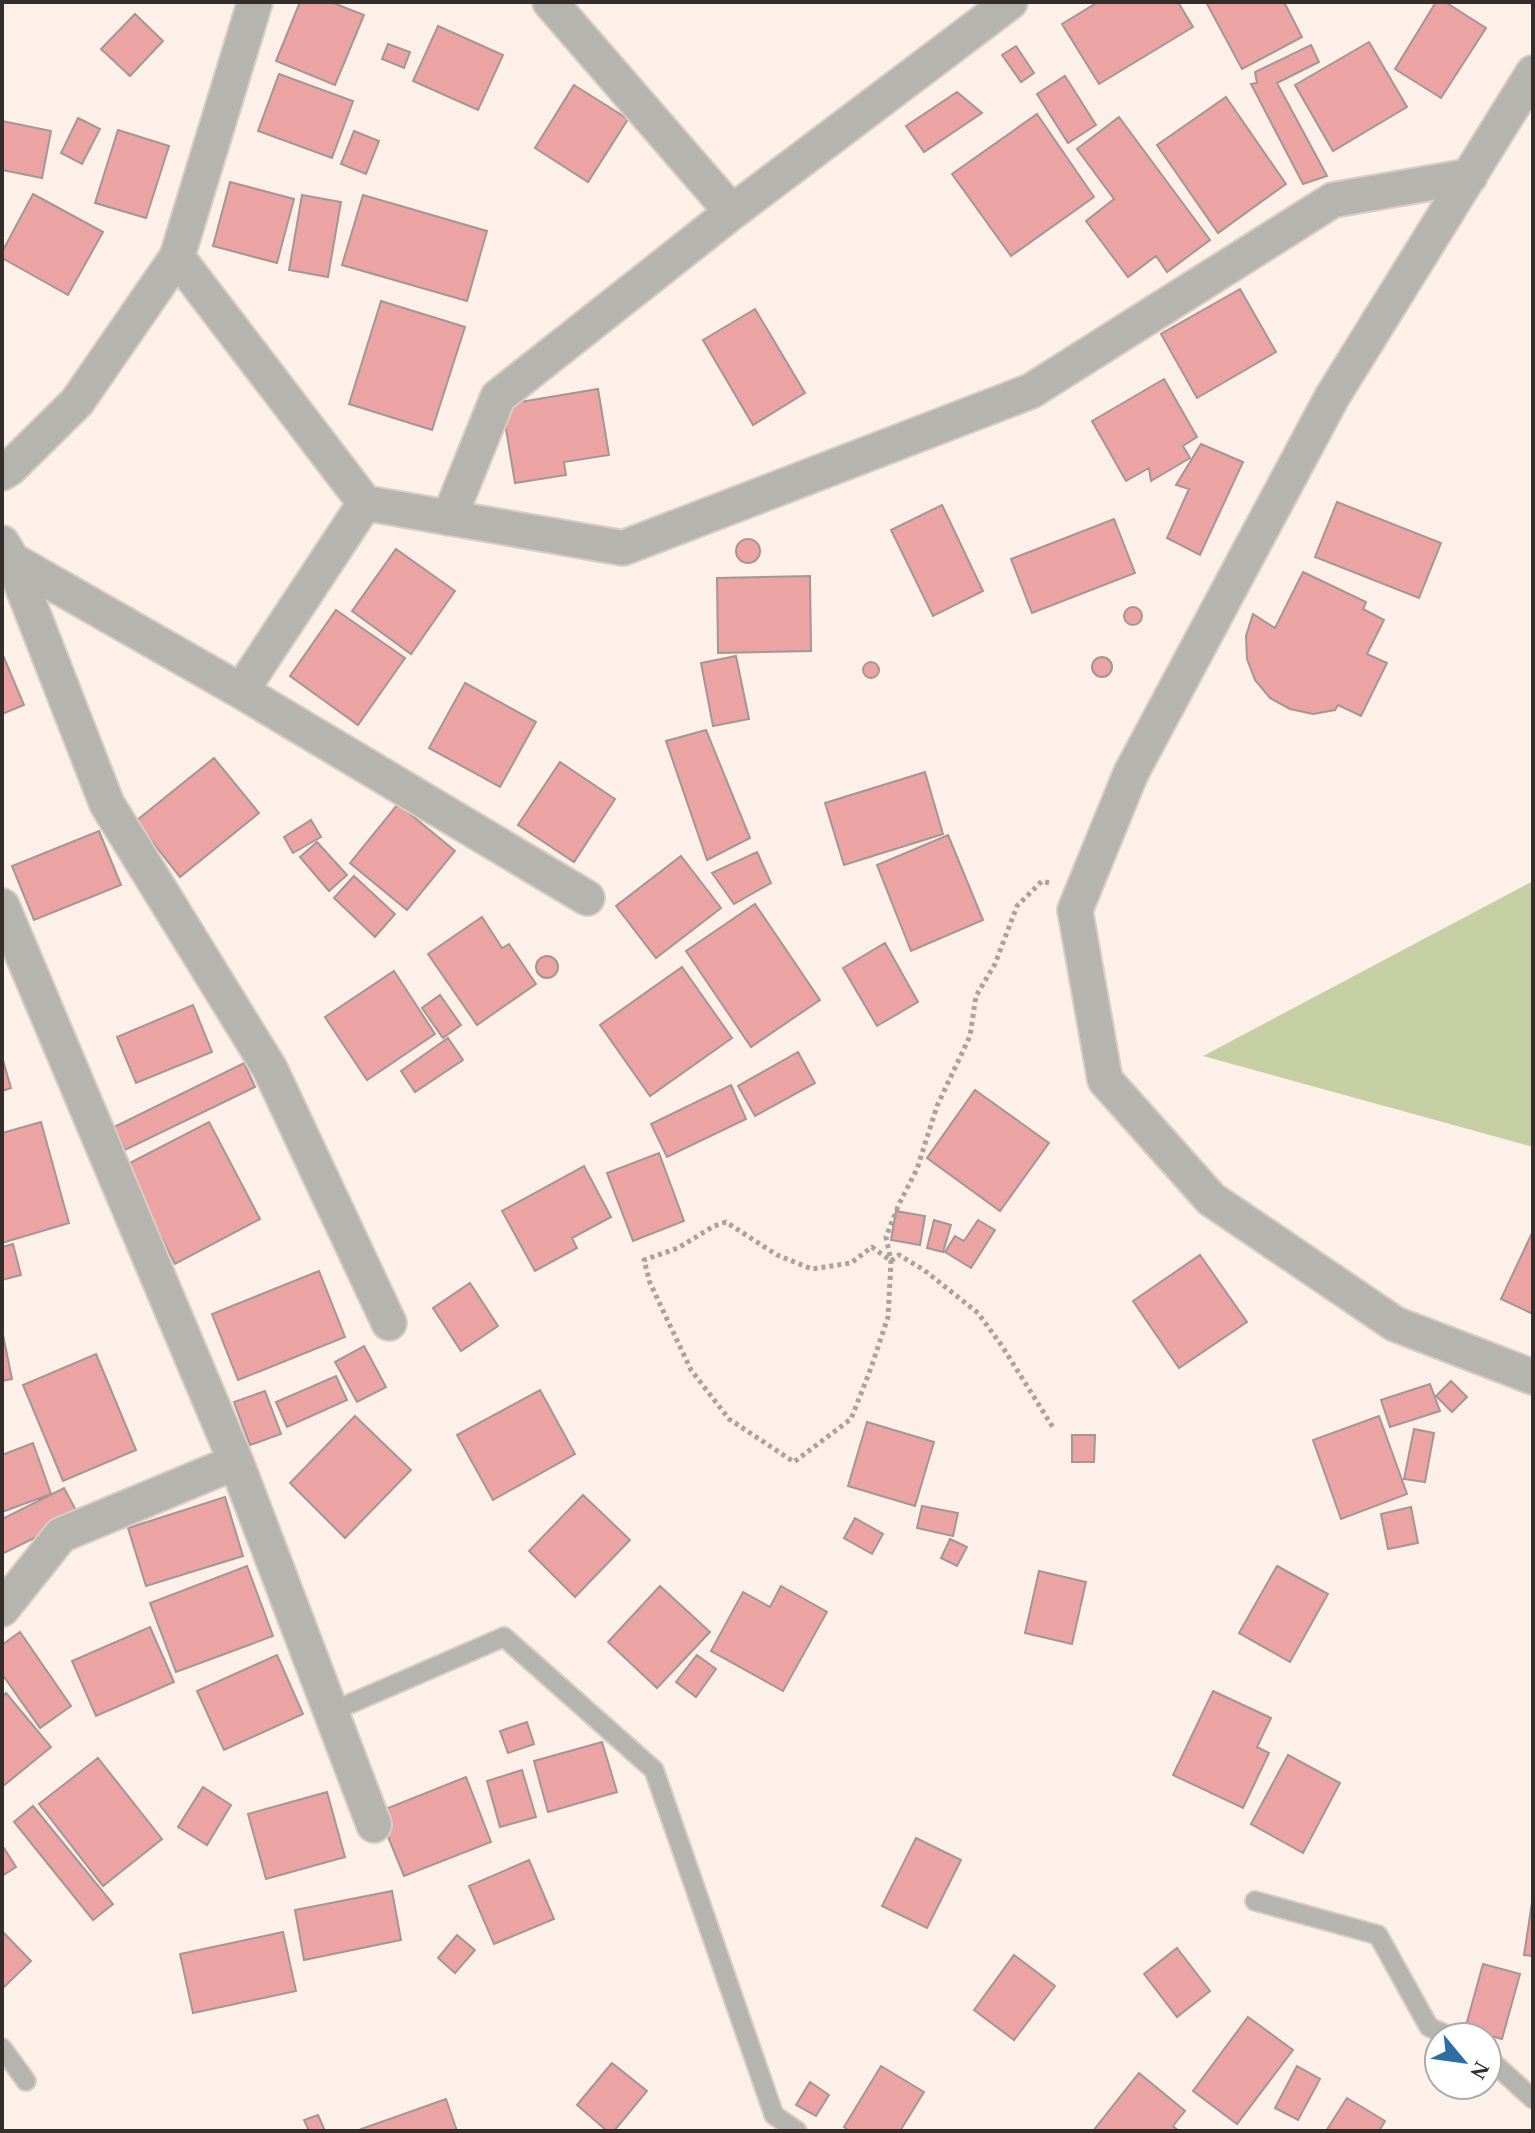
<svg xmlns="http://www.w3.org/2000/svg" width="1535" height="2133" viewBox="0 0 1535 2133" font-family="Georgia,serif">
<rect width="100%" height="100%" fill="#fdf0e8"/>
<path fill="#c5cfa3" d="M1533,881v266l-330,-91z"/>
<path fill="#eca3a3" stroke="#a59696" stroke-width="2" d="M300,2h31l33,13 -29,70 -59,-24z
M1098,2h80l15,25 -94,57 -37,-60z
M1206,2h78l18,35 -60,32z
M1436,2h9l41,26 -45,70 -46,-29z
M135,14l28,27 -33,35 -29,-27z
M438,26l65,29 -25,55 -65,-29z
M1369,42l38,65 -74,44 -38,-66z
M388,44l22,8 -6,16 -22,-9z
M1311,45l8,17 -42,21 50,93 -24,8 -52,-100 6,-1 -2,-11z
M1016,46l18,27 -13,9 -19,-27z
M279,74l74,27 -21,57 -74,-27z
M1065,76l31,49 -28,18 -31,-49z
M574,85l54,34 -40,63 -53,-34z
M957,92l25,21 -58,39 -18,-26z
M1226,97l60,87 -68,49 -61,-88z
M1037,114l57,83 -83,59 -59,-82z
M1119,117l91,123 -43,32 -11,-16 -28,21 -42,-56 28,-22 -37,-50z
M78,118l22,11 -18,35 -21,-11z
M2,121l49,10 -9,47 -40,-8z
M118,130l51,16 -23,72 -51,-15z
M354,131l25,10 -13,33 -25,-10z
M230,182l64,17 -17,64 -64,-17z
M33,194l70,38 -35,63 -66,-37v-6z
M302,195l39,7 -13,75 -39,-7z
M363,195l124,36 -20,70 -125,-36z
M1240,289l36,63 -79,46 -36,-64z
M381,301l84,26 -33,103 -83,-26z
M755,309l50,84 -52,32 -50,-85z
M1164,379l33,58 -14,9 7,12 -39,23 -2,-13 -23,13 -34,-60z
M598,389l11,66 -45,7 2,13 -51,8 -13,-78z
M1201,444l42,18 -43,93 -33,-17 22,-49 -13,-4z
M1337,502l104,41 -22,55 -104,-41z
M942,505l41,86 -50,25 -42,-86z
M1114,519l21,54 -103,40 -21,-54z
M736 551a12 12 0 1 1 24 0a12 12 0 1 1-24 0Z
M396,549l59,42 -44,63 -59,-43z
M1303,572l63,30 -3,7 21,11 -17,34 20,9 -26,53 -23,-11 -3,5 -22,4 -23,-5 -20,-11 -15,-18 -8,-21 -1,-23 7,-22 22,14z
M810,576l1,75 -93,2 -1,-75z
M1124 616a9 9 0 1 1 18 0a9 9 0 1 1-18 0Z
M336,610l69,48 -47,67 -68,-49z
M2,653l22,52 -22,9z
M736,656l13,63 -36,7 -12,-63z
M1092 667a10 10 0 1 1 20 0a10 10 0 1 1-20 0Z
M863 670a8 8 0 1 1 16 0a8 8 0 1 1-16 0Z
M465,683l71,39 -36,65 -71,-39z
M706,730l44,108 -43,22 -41,-119z
M214,758l45,55 -79,64 -44,-56z
M560,762l55,37 -41,63 -56,-37z
M925,772l18,62 -99,31 -19,-62z
M398,804l57,47 -48,59 -57,-47z
M311,820l10,17 -28,16 -9,-16z
M99,831l22,54 -87,35 -22,-54z
M948,835l35,85 -72,31 -34,-86z
M317,842l30,33 -18,16 -29,-34z
M757,852l14,31 -37,21 -22,-31z
M681,856l40,52 -65,50 -40,-52z
M354,876l41,38 -20,23 -41,-39z
M755,904l65,96 -69,47 -65,-96z
M482,917l20,31 7,-4 27,40 -59,41 -49,-71z
M885,943l33,59 -41,24 -34,-58z
M536 967a11 11 0 1 1 22 0a11 11 0 1 1-22 0Z
M682,967l50,71 -82,58 -50,-71z
M394,971l41,63 -68,46 -42,-63z
M440,995l21,30 -18,13 -21,-30z
M193,1005l19,47 -76,31 -19,-46z
M448,1038l15,22 -48,32 -14,-21z
M798,1052l17,31 -60,33 -17,-30z
M2,1057l9,31 -9,3z
M244,1063l11,24 -130,63 -11,-23z
M731,1085l15,34 -79,38 -16,-33z
M975,1090l74,53 -49,68 -73,-53z
M41,1122l28,101 -67,20v-110z
M209,1122l51,97 -85,45 -51,-98z
M659,1153l25,68 -51,20 -26,-68z
M584,1166l27,51 -39,21 5,10 -42,23 -33,-60z
M896,1211l29,5 -5,29 -29,-5z
M934,1220l17,5 -8,27 -16,-4z
M978,1220l17,10 -24,38 -26,-16 10,-16 9,5z
M1532,1233l1,1v80l-32,-15z
M13,1244l8,31 -19,5v-33z
M1200,1255l47,67 -68,46 -46,-67z
M319,1271l26,66 -107,43 -26,-66z
M470,1283l28,43 -37,25 -28,-43z
M3,1335l9,44 -10,2v-46z
M364,1346l22,41 -29,15 -22,-40z
M96,1354l40,96 -73,31 -40,-96z
M336,1376l11,24 -60,27 -11,-25z
M1451,1381l16,16 -15,15 -16,-16z
M1430,1384l10,27 -50,16 -9,-27z
M540,1390l35,64 -82,46 -36,-65z
M265,1391l16,43 -31,11 -16,-43z
M355,1416l56,54 -66,68 -55,-55z
M1379,1416l28,78 -66,25 -28,-79z
M867,1422l67,20 -19,64 -67,-20z
M1414,1429l20,4 -9,49 -21,-3z
M1072,1435h23l-1,27h-22z
M33,1443l18,51 -49,18v-57z
M64,1488l15,28 -77,38v-35z
M583,1495l47,45 -55,57 -46,-46z
M225,1497l18,59 -97,30 -18,-58z
M922,1506l36,7 -5,23 -36,-8z
M1411,1507l7,36 -30,6 -7,-35z
M855,1518l28,16 -11,20 -28,-16z
M950,1539l17,8 -10,19 -16,-8z
M247,1566l26,70 -97,36 -26,-69z
M1277,1566l51,28 -38,68 -51,-29z
M1039,1571l47,11 -14,62 -47,-11z
M660,1586l50,46 -53,56 -49,-46z
M781,1586l46,26 -44,79 -72,-40 32,-59 27,15z
M150,1627l24,55 -78,34 -24,-55z
M20,1632l51,74 -31,22 -38,-54v-29z
M277,1655l26,59 -79,36 -27,-59z
M697,1655l19,14 -20,28 -20,-15z
M1213,1691l58,27 -14,29 12,6 -26,55 -70,-33z
M6,1693l45,54 -49,40v-90z
M527,1722l7,22 -26,9 -8,-22z
M602,1742l15,50 -69,20 -14,-51z
M1288,1755l52,28 -37,70 -52,-29z
M98,1758l64,81 -59,47 -64,-82z
M522,1770l14,47 -36,10 -13,-46z
M466,1777l25,65 -87,34 -26,-64z
M203,1787l28,18 -24,40 -29,-18z
M327,1792l18,65 -79,22 -18,-65z
M33,1806l80,98 -20,16 -79,-98z
M916,1838l45,22 -34,68 -45,-22z
M2,1845l14,22 -14,9z
M529,1860l25,59 -60,25 -25,-58z
M392,1891l9,49 -97,20 -9,-50z
M1533,1896v60l-9,-1z
M2,1931l29,30 -29,28z
M283,1932l13,59 -103,22 -13,-59z
M457,1935l18,15 -20,23 -17,-15z
M1177,1948l33,43 -33,26 -33,-43z
M1014,1955l41,31 -41,54 -40,-30z
M1483,1964l37,10 -18,65 -37,-10z
M1248,2017l45,33 -56,74 -44,-33z
M612,2063l35,28 -33,40h-7l-30,-26z
M881,2066l43,26 -24,39h-50l-6,-4z
M1297,2066l23,13 -22,41 -23,-12z
M1139,2073l46,38 -12,15 6,5h-86z
M810,2082l19,13 -13,21 -20,-11z
M1347,2098l38,23 -6,10h-53z
M446,2099l11,32h-95l-1,-2z
M318,2115l7,16h-16l-5,-11z"/>
<g fill="none" stroke-linecap="round" stroke-linejoin="round">
<g stroke="#d9cdc6" stroke-width="22">
<path id="lane" d="M331,1712l173,-75 150,133 120,345 23,16
M1255,1901l123,34 51,92 23,10
M2,2048l24,33
M1487,2057l46,42"/>
</g>
<g stroke="#d9cdc6" stroke-width="38">
<path id="street" d="M550,2l182,210 278,-210
M1533,73l-201,324 -201,376 -56,137 30,170 106,119 184,125 138,53
M177,257l188,246 258,45 408,-157 302,-191 137,-24
M2,473l8,-5 67,-66 100,-145 78,-255
M449,518l49,-121 234,-185
M2,543l10,17 95,244 163,265 119,254
M12,560l229,131 346,207
M241,691l124,-188
M2,906l234,556 138,363
M2,1609l59,-74 175,-73"/>
</g>
<path stroke="#aca29c" stroke-width="5" stroke-dasharray="4 4" stroke-linecap="butt" d="M1049,883l-7,-2 -25,25 -22,58 -19,32 -6,40 -33,70 -20,63 -18,35 -13,33 5,24 -3,56 -17,51 -20,51 -57,43 -65,-43 -38,-49 -41,-87 -6,-23 34,-12 36,-22 12,-4 51,33 35,14 39,-6 21,-16 19,14 8,-6 25,15 54,43 24,33 52,83"/>
<use href="#lane" stroke="#b6b4ae" stroke-width="18"/>
<use href="#street" stroke="#b6b4ae" stroke-width="34"/>
</g>
<rect width="1535" height="2133" fill="none" stroke="#332e2b" stroke-width="8"/>
<g transform="translate(1463 2061) rotate(119)"><circle r="38" fill="#ffffff" stroke="#adabaa" stroke-width="2"/>
<path d="M0-6L14 30L0 20L-14 30Z" fill="#2d6fa5"/>
<text y="-12" font-size="22" font-weight="bold" text-anchor="middle" fill="#332e2b">N</text>
</g>
</svg>
